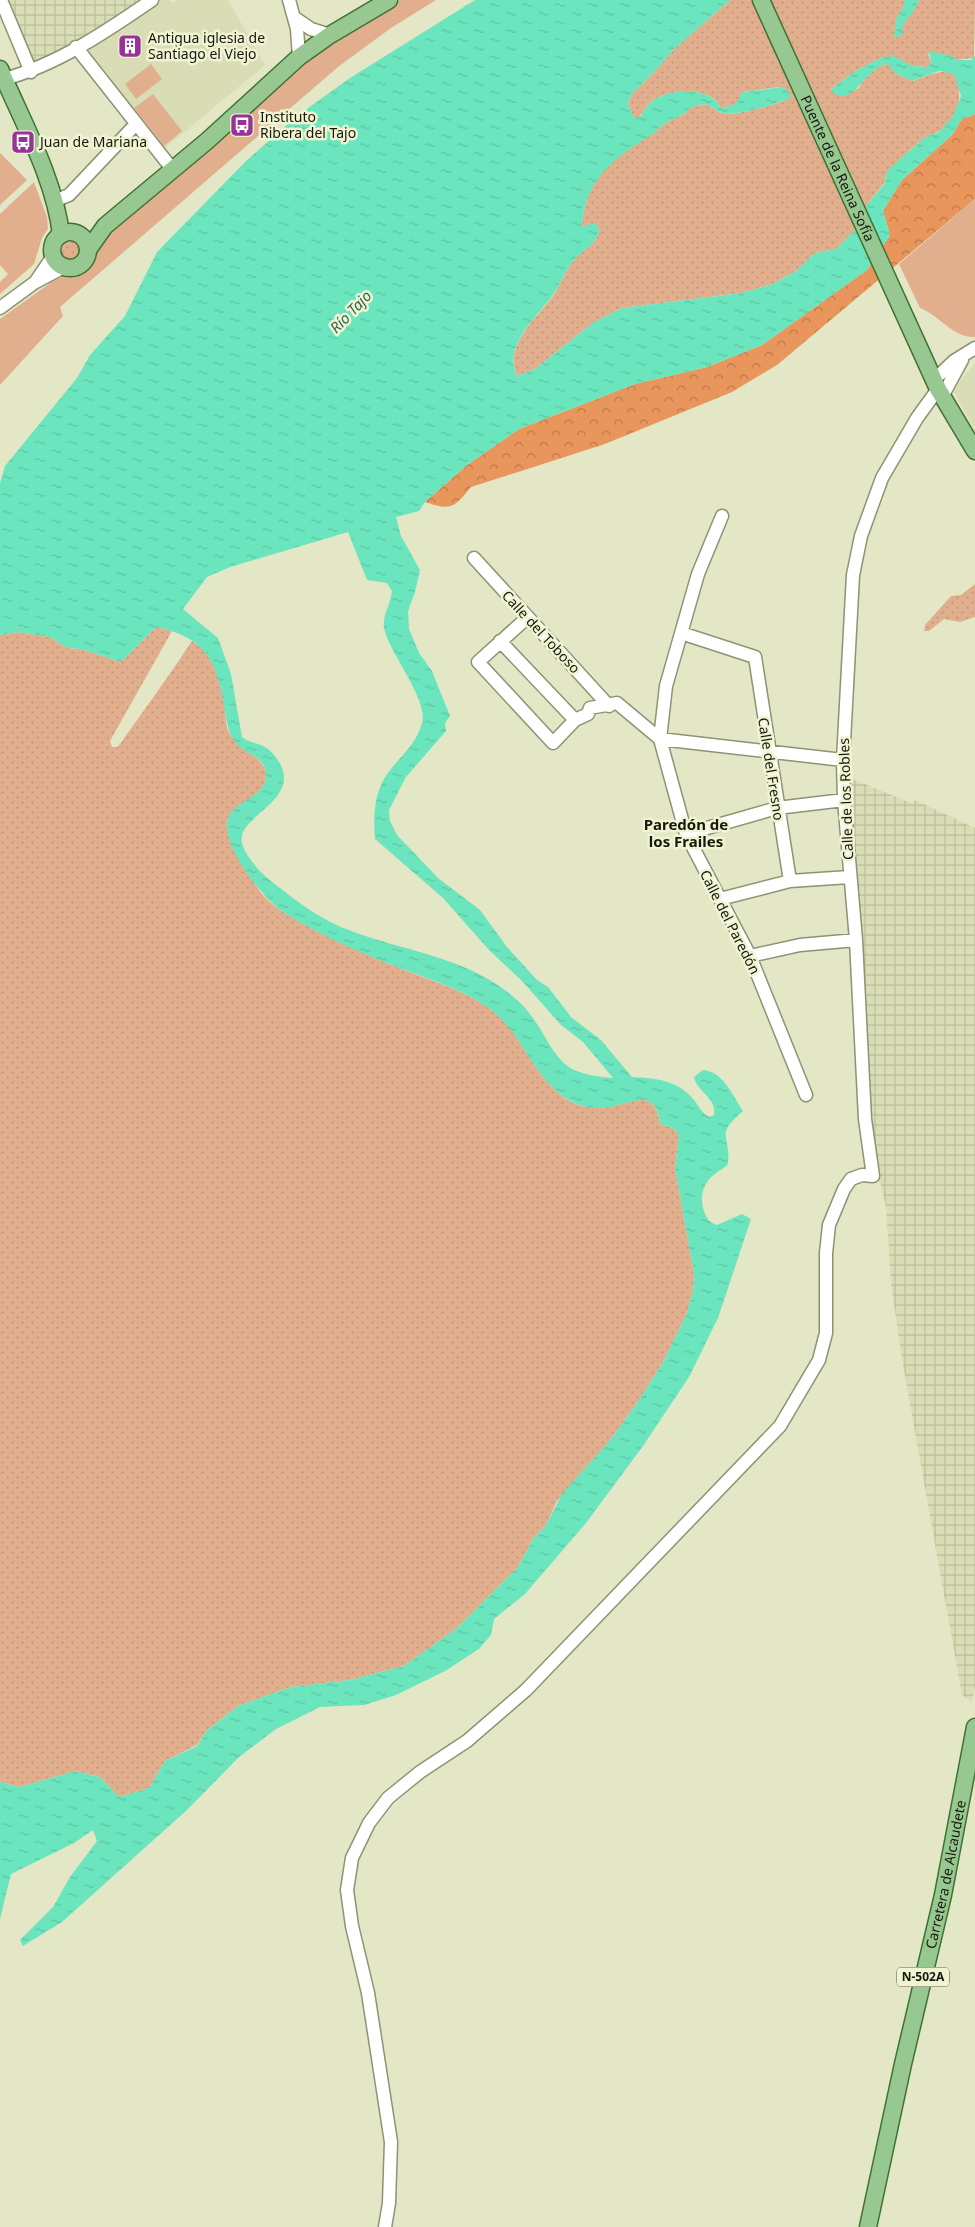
<svg xmlns="http://www.w3.org/2000/svg" width="975" height="2227" viewBox="0 0 975 2227" font-family="'Noto Sans',sans-serif">
<defs>
<pattern id="industrial-grid" width="8" height="8" patternUnits="userSpaceOnUse" patternTransform="scale(1.25)"><rect width="8" height="8" fill="#d9ddb5"/><path d="M0 4h8M4 0v8" fill="none" stroke="#babd9a"/></pattern>
<pattern id="grass-dots" width="8" height="8" patternUnits="userSpaceOnUse" patternTransform="scale(1.25)"><rect width="8" height="8" fill="#e2af8e"/><path d="M2 2h.1M6 6h.1" fill="none" stroke="#c19679" stroke-width="1.8" stroke-linecap="round"/></pattern>
<pattern id="forest-crowns" width="20" height="18" patternUnits="userSpaceOnUse" patternTransform="scale(1.25)"><rect width="20" height="18" fill="#e9965c"/><path d="M2 6a3 3 0 1 1 6 0M12 15a3 3 0 1 1 6 0" fill="none" stroke="#bc794a"/></pattern>
<pattern id="water-ripples" width="26" height="14" patternUnits="userSpaceOnUse" patternTransform="scale(1.25)"><rect width="26" height="14" fill="#6be5be"/><path d="M2 4q2-2 4 0t4 0M15 11q2-2 4 0t4 0" fill="none" stroke="#5cc4a2"/></pattern>
</defs>
<rect width="100%" height="100%" fill="#e3e7c6"/>
<path fill="#d9ddb5" d="M159,0h10l4,3 4,-3h51l37,65 -101,84 -80,-101 41,-24z
M975,363v68l-21,-39 6,-11z"/>
<path fill="url(#industrial-grid)" d="M6,0h137l-28,20 -78,41 -6,-2z
M848,777l65,27 2,-4 60,28v859l-3,15 -10,-7 -60,-336 -11,-76 -5,-76 -14,-58z"/>
<path fill="url(#grass-dots)" d="M730,0h245l-1,58 -18,2c-8,-6 -18,-8 -28,-6l3,8 -3,5 -16,-1 -29,-9 -28,14 -25,19 28,-1c7,-11 16,-24 31,-25l6,9 17,8c15,-4 27,-13 42,-7 10,21 6,42 -13,56 -6,4 -13,5 -18,9 -13,10 -25,23 -37,35l-1,8 -19,24v6l-8,15 -22,22 -21,4 -19,18 -23,13 -32,9 -119,15 -28,14 -59,47 -18,7c-14,-31 20,-58 36,-80 8,-12 12,-26 22,-37 10,-12 24,-14 24,-32h-17c2,-47 31,-69 68,-92 6,-3 10,-9 16,-12 9,-6 19,-7 25,-16l14,-3c6,2 11,7 17,9 11,4 50,-8 62,-12l-5,-14 -37,5c-5,13 -8,15 -22,15 -9,-21 -51,-18 -68,-6 -5,4 -8,11 -13,16h-5l-6,-13 3,-9 27,-27 15,-18z
M58 251a12 12 0 1 1 24 0a12 12 0 1 1-24 0Z
M975,584v33l-15,5 -16,-3 -15,12h-5l1,-6 26,-29 10,-1z
M156,627l16,4 -62,110 2,6h5l3,-3c24,-34 49,-68 72,-103 5,4 12,7 15,12 10,15 15,37 18,55 1,7 0,16 3,22 8,21 42,27 38,49 -3,18 -31,24 -39,41 11,24 19,55 36,75 15,17 39,28 60,38 26,13 52,26 79,36 28,11 58,20 83,36 36,23 46,70 81,94 13,8 29,11 43,8 25,-4 46,-20 51,17l13,4 6,7 -4,33 19,106 -1,16 -6,23 -24,49 -24,38 -28,39 -54,62 -11,24 -13,14 -15,28 -61,61 -53,38 -54,14 -59,7 -53,19 -32,25 -9,14 -32,16 -16,27 -30,9 -19,-20 -25,-6 -55,16 -20,-5v-1147l18,-3 32,5 17,11 15,1 39,13z"/>
<path fill="url(#forest-crowns)" d="M975,114v85l-198,166 -45,27 -127,52 -134,43c-17,21 -20,24 -46,15l42,-37 52,-36 116,-45 72,-17 55,-22 105,-75 23,-35 -7,-24 19,-31 50,-45 10,-16z"/>
<path fill="#e2af8e" d="M400,0h36l-45,28 -53,39 -278,240 3,9 -63,69v-66l53,-38 31,-14 5,-10 23,-26 218,-191z
M151,64l11,15 -26,20 -11,-15z
M153,94l29,37 -18,15 -30,-38z
M0,153l27,27 -27,25z
M34,182l13,35 1,12 -6,9 -8,26 -34,30v-12l8,-8 -8,-9v-51z
M975,199v138c-22,1 -36,-22 -55,-29l-21,-44z"/>
<path fill="url(#water-ripples)" fill-rule="evenodd" d="M475,0h255l-57,50 -15,18 -27,27 -3,9 6,13h6c4,-5 7,-12 12,-16 17,-12 58,-15 68,6 14,0 17,-3 22,-15l42,-5 7,8 -1,3c-12,6 -56,19 -68,15 -6,-2 -11,-7 -17,-9l-14,3c-6,9 -16,10 -25,16 -6,3 -10,9 -15,12 -37,23 -67,45 -69,92l12,-4 5,4c0,18 -14,20 -24,32 -10,11 -14,25 -22,36 -16,22 -51,51 -36,81l18,-7 59,-47 28,-14 119,-15 32,-9 23,-13 19,-18 21,-4 22,-22 8,-15v-6l19,-23 1,-9 4,-6 35,-31 14,-5 14,-16 8,-20 -7,-22 -15,-3 -27,10 -17,-8 -7,-9c-23,1 -34,48 -58,26l25,-19 28,-14 11,-1 18,10 16,1 3,-5 -2,-11 23,5 4,4h15l4,-4v58l-13,5 -10,16 -50,45 -19,31 7,24 -23,35 -105,75 -55,22 -72,17 -116,45 -52,36 -42,37 -6,9 -23,6 5,19 19,34 -5,22 -7,19 1,18 10,24 13,18 18,45 -5,7 1,8 -40,46 -17,33 1,11 7,14 41,43 42,32 27,37 30,33 11,7 23,30 30,23 31,37c23,1 46,3 62,23 5,6 8,14 16,17l4,-2c3,-17 -17,-23 -20,-38l9,-7c20,1 30,26 40,41 -29,25 -12,24 -15,53 -4,5 -9,6 -13,10 -12,8 -16,24 -11,37 2,7 6,12 13,14l25,-11 9,5 -33,99 -29,59 -46,69 -57,77 -61,71 -31,25 -3,16 -12,14 -34,22 -49,24 -32,10 -44,2 -44,22 -37,28 -52,53 -125,112 -39,24 -3,-6 33,-33 17,-30 27,-36 -4,-11 -19,13 -63,31 -11,45v-137l20,5 55,-16 25,6 19,20 30,-9 16,-27 32,-15 9,-15 32,-25 53,-19 59,-7 54,-14 53,-38 61,-61 15,-28 13,-14 16,-31 49,-55 28,-39 24,-38 24,-49 6,-23 1,-16 -19,-106 4,-33 -6,-7 -13,-4c-4,-36 -25,-22 -50,-17 -12,2 -25,1 -36,-4 -41,-20 -51,-74 -90,-98 -25,-17 -56,-26 -84,-37 -40,-15 -81,-33 -117,-56 -20,-13 -69,-74 -53,-98 9,-14 36,-19 36,-38 1,-20 -23,-22 -32,-35 -7,-12 -8,-23 -10,-36 -8,-46 -20,-68 -68,-78l-35,35 -39,-13 -15,-1 -17,-11 -32,-5 -18,3v-152l5,-17 72,-88 13,-23 35,-39 32,-64 89,-91 51,-45 53,-38zM348,532l19,48 20,3 5,8c-1,12 -10,25 -8,37 5,25 45,72 38,95 -6,22 -21,32 -34,50 -14,18 -15,44 -13,66l68,59 46,52 33,31 39,44 22,17 30,36c-14,-1 -28,-3 -41,-9 -17,-10 -26,-32 -37,-48 -12,-18 -28,-31 -47,-42 -45,-26 -99,-32 -147,-52 -21,-9 -39,-22 -57,-36 -12,-9 -25,-19 -33,-31 -5,-6 -11,-16 -9,-24 3,-23 66,-40 32,-81 -11,-14 -23,-10 -32,-18l-11,-63 -13,-36 -35,-29 24,-32 23,-10z
M904,0h15l-5,11 -11,13 -1,11 -8,3 2,-19 8,-14z"/>
<g fill="none" stroke-linecap="round" stroke-linejoin="round">
<g stroke="#8f9273" stroke-width="15">
<path id="minor" d="M1,0l30,72
M289,0l8,29 2,28
M295,18l16,11 19,6
M76,47l97,123
M4,79c53,-14 103,-48 148,-79
M54,201l15,-6 67,-71
M36,281l17,-25
M0,308l34,-25 30,-16
M934,380l20,-19 21,-13
M942,397l20,-37
M722,516l-24,58 -32,112 -6,53 26,95 64,122 56,139
M474,558l135,148
M528,617l-50,45 75,81 22,-23 13,-6 2,-6 27,-5 43,36
M681,633l74,24 35,224
M500,641l75,79
M660,739l183,21
M686,834l91,-26 67,-8
M720,899l70,-18 59,-4
M750,956l50,-11 56,-5
M385,2227l4,-24 2,-61 -23,-149 -16,-67 -5,-36 5,-32 17,-35 19,-25 32,-26 47,-31 59,-51 254,-264 39,-66 7,-27v-80l3,-28 15,-36 7,-10 11,-4 11,1 -8,-57 -9,-179 -12,-140 -1,-40 10,-185 8,-39 21,-58 35,-60 21,-29"/>
</g>
<g stroke="#3f7232" stroke-width="19">
<g id="major">
<path id="s1" d="M761,0l177,389 37,62"/>
<path d="M0,69c22,52 55,110 61,166"/>
<circle cx="70" cy="250" r="18"/>
<path d="M88,250l17,-24 102,-85 92,-84 31,-22 59,-35"/>
<path id="s2" d="M868,2227l35,-163 40,-169 32,-168"/>
</g>
</g>
<use href="#minor" stroke="#fff" stroke-width="12"/>
<use href="#major" stroke="#98c891" stroke-width="16"/>
</g>
<defs>
<g id="building-square" transform="scale(1.25)"><rect x="-9" y="-9" width="18" height="18" rx="4" fill="#983297" stroke="#f0f4d3"/><path d="M-4-6H4V6H1V3H-1V6H-4ZM-2.5-4.3h1.7v1.8h-1.7ZM.8-4.3h1.7v1.8H.8ZM-2.5-1h1.7V.8h-1.7ZM.8-1h1.7V.8H.8Z" fill="#fff"/></g>
<g id="bus-square" transform="scale(1.25)"><rect x="-9" y="-9" width="18" height="18" rx="4" fill="#983297" stroke="#f0f4d3"/><path d="M-5-6H5V4H4V6H2V4H-2V6H-4V4H-5ZM-3.5-4V0h7V-4ZM-3.5 1.2v1.5H-2V1.2ZM2 1.2v1.5H3.5V1.2Z" fill="#fff"/></g>
</defs>
<g fill-rule="evenodd">
<use href="#building-square" x="130" y="46"/>
<use href="#bus-square" x="242" y="125"/>
<use href="#bus-square" x="23" y="142"/>
</g>
<g text-anchor="middle" stroke-width="5" stroke-linejoin="round" paint-order="stroke">
<rect fill="#f0f4d3" stroke="#585a48" stroke-width="1" x="897" y="1967.5" width="52" height="19" rx="4"/>
<g font-size="12" font-weight="bold" fill="#17180c">
<text x="923" y="1981">N-502A</text>
</g>
<g font-size="14" fill="#17180c" stroke="#f0f4d3" text-anchor="start">
<text x="148" y="43">Antigua iglesia de<tspan x="148" dy="16">Santiago el Viejo</tspan></text>
<text x="260" y="122">Instituto<tspan x="260" dy="16">Ribera del Tajo</tspan></text>
<text x="40" y="147">Juan de Mariana</text>
</g>
<g font-size="14" fill="#17180c" stroke="#f0f4d3">
<text dy="5" stroke="none"><textPath href="#s1" startOffset="185">Puente de la Reina Sofía</textPath></text>
<text transform="translate(541 632) rotate(47)" y="5">Calle del Toboso</text>
<text transform="translate(771 769) rotate(81)" y="5">Calle del Fresno</text>
<text transform="translate(846 799) rotate(-92)" y="5">Calle de los Robles</text>
<text transform="translate(730 922) rotate(63)" y="5">Calle del Paredón</text>
<text dy="5" stroke="none"><textPath href="#s2" startOffset="361">Carretera de Alcaudete</textPath></text>
</g>
<g font-size="15" font-style="italic" fill="#306252" stroke="#f0f4d3">
<text transform="translate(351 312) rotate(-46)" y="5">Río Tajo</text>
</g>
<g font-size="15" font-weight="bold" fill="#17180c" stroke="#f0f4d3">
<text x="686" y="830">Paredón de<tspan x="686" dy="17">los Frailes</tspan></text>
</g>
</g>
</svg>
